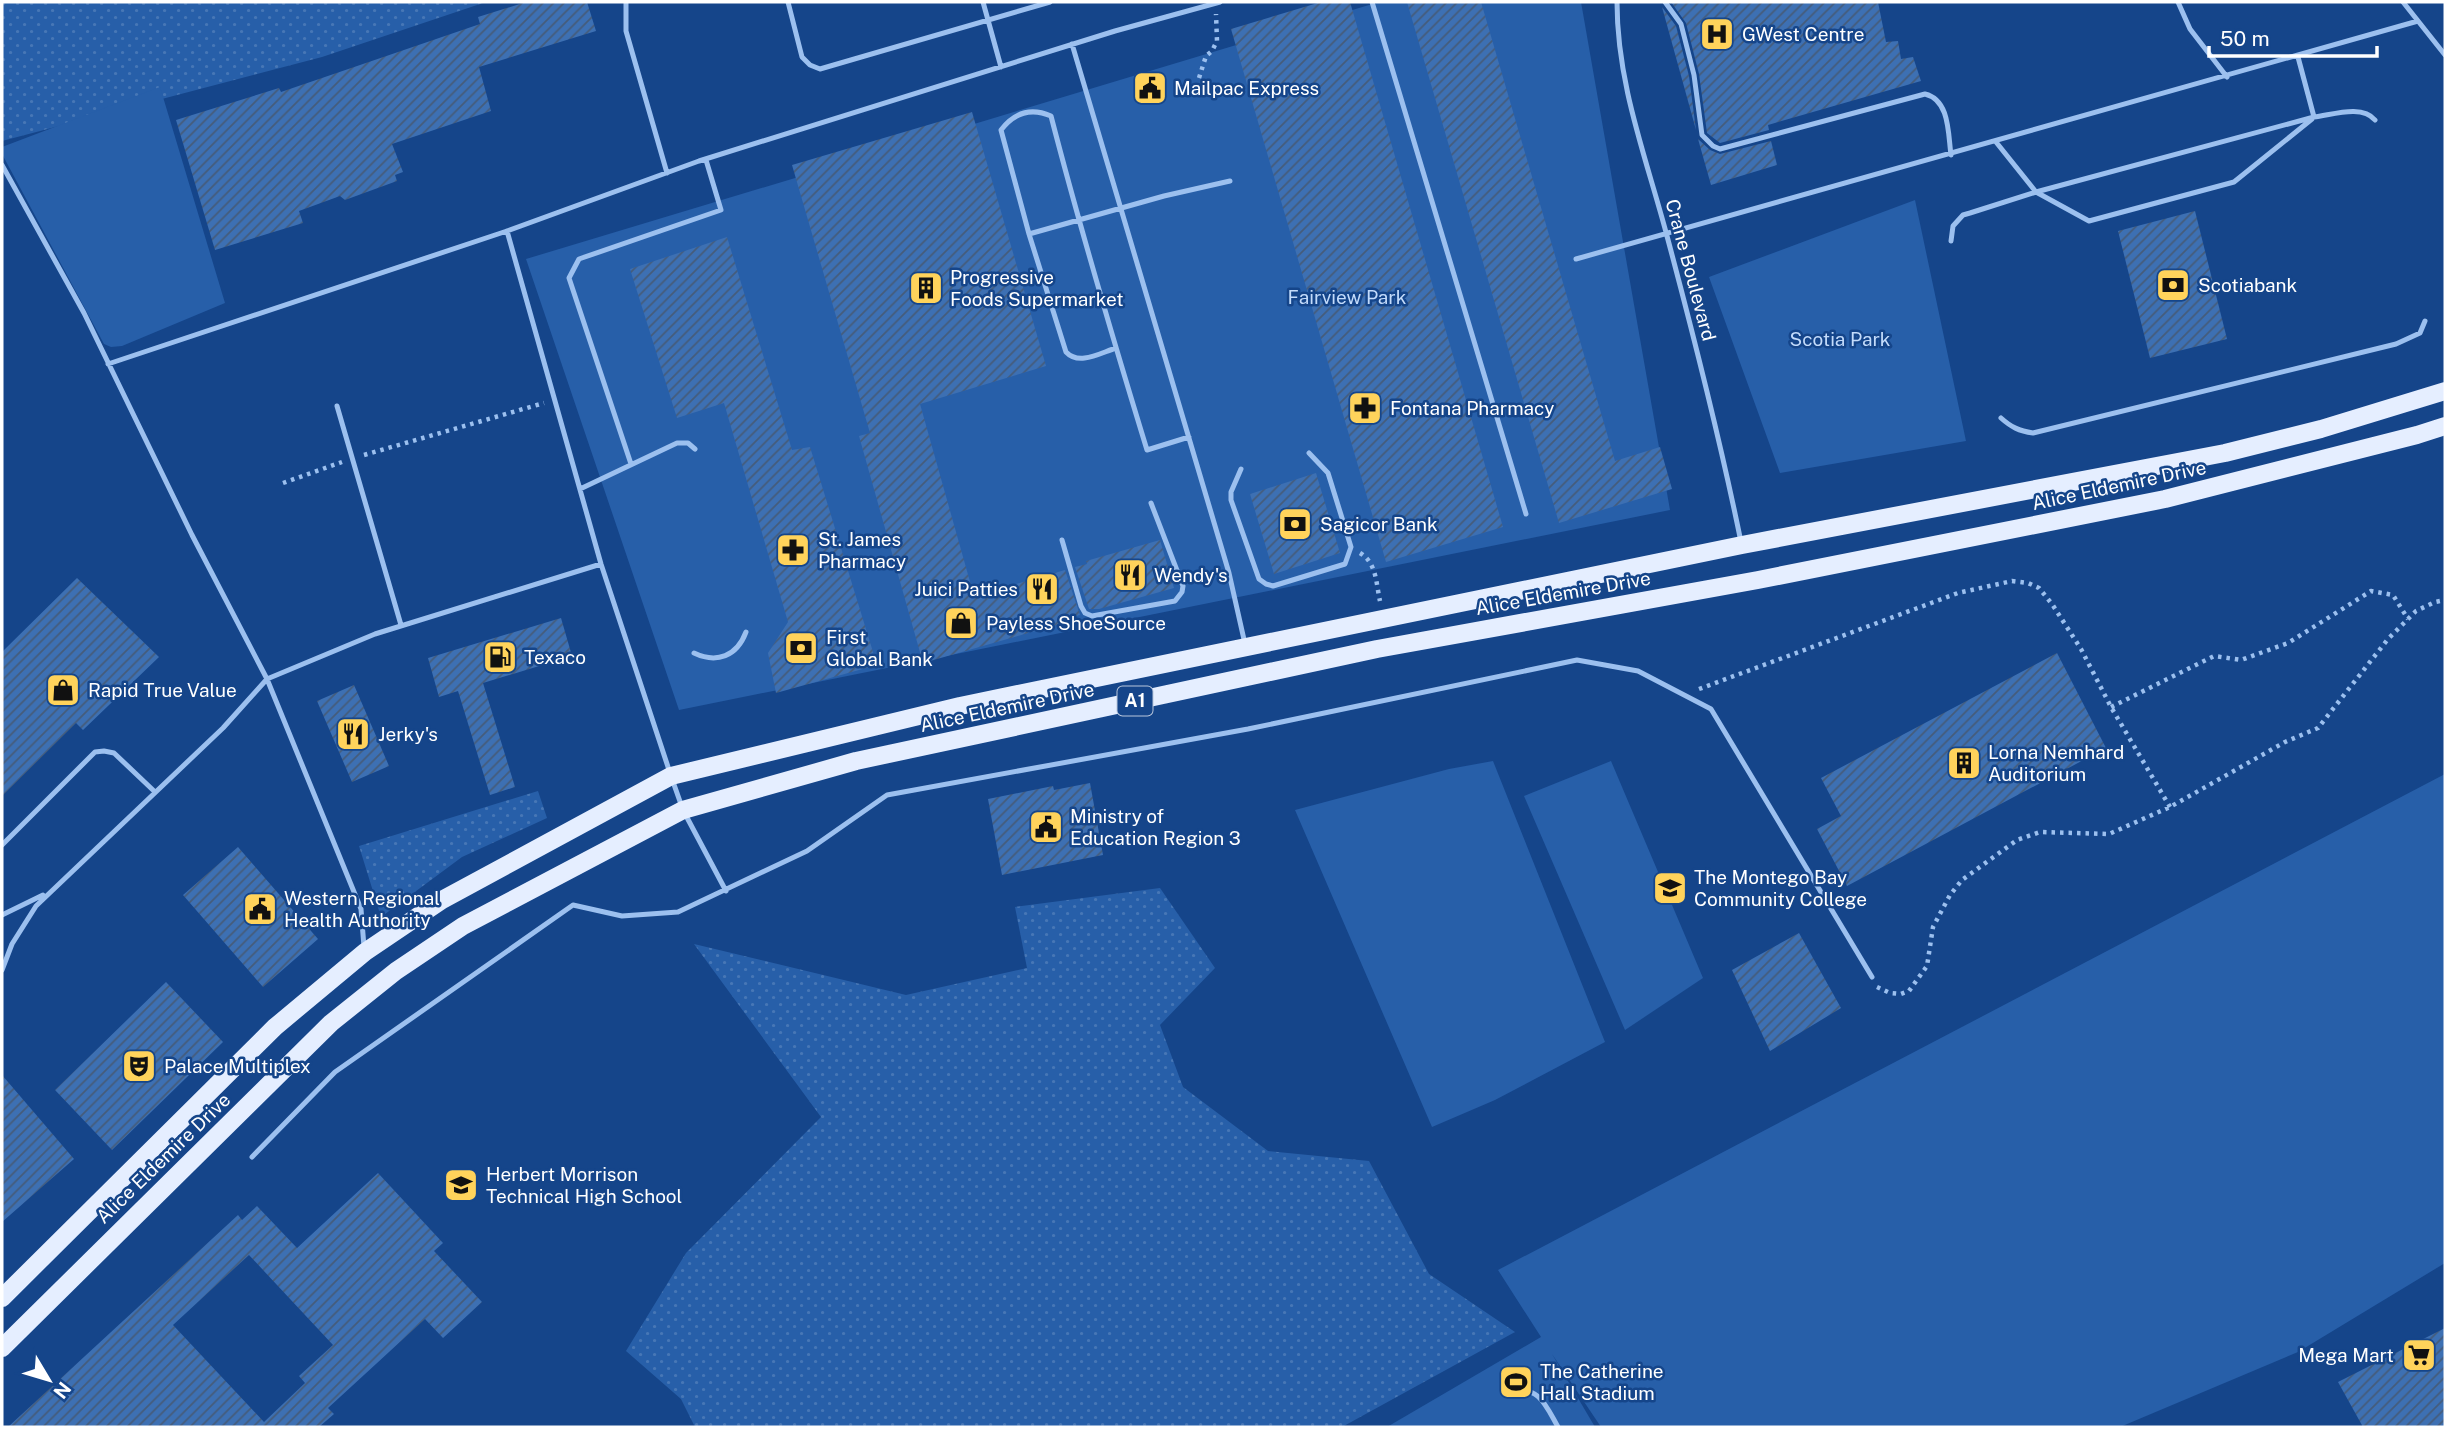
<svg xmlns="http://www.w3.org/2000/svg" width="2447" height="1429" viewBox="0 0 2447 1429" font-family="'Public Sans',sans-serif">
<defs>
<pattern id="grass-dots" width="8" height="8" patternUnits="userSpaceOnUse" patternTransform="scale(1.75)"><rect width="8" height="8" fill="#275fa9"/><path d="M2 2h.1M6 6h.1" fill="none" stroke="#4777b6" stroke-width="1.8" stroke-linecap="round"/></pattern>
<pattern id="building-hatch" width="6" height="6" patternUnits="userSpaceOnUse" patternTransform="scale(1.75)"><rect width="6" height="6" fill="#3d70b3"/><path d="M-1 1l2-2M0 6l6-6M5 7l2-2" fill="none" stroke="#455c7a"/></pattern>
</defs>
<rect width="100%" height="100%" fill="#15458a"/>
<path fill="url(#grass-dots)" d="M2,2h484l-164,55 -320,84z
M538,791l9,27 -85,39 -81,60 -22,-71z
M1160,888l55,80 -55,57 23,62 85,64 101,10 60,113 86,58 -173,95h-647l-14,-28 -55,-48 60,-98 135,-136 -127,-173 212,51 121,-27 -12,-61z"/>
<path fill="#275fa9" d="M1379,2h202l89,508 -991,200 -153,-451z
M160,87l65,216 -103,43 -11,1 -7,-3 -102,-190v-7z
M1915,200l51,241 -186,32 -71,-196z
M1493,761l112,281 -110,58 -63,27 -137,-317 154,-41z
M1611,761l92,217 -78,52 -101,-234z
M2445,774v489l-147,89 -178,75h-519l-49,-73 43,73h-208l154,-90 -43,-67z"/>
<path fill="url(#building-hatch)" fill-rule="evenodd" d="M526,2h61l9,29 -117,36 12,44 -99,33 11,28 -8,3 2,6 -52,19 -5,-4 -41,15 4,12 -88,27 -39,-130 103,-32 2,4 199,-68 -2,-7z
M1321,2h29l153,525 -117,35 -155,-533z
M1407,2h74l134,459 45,-14 12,42 -113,34z
M1671,2h207l8,40 12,-1 3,18 12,-2 8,24 -153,44 1,5 -49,13 -13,-10 -8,-59 -13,-51z
M1662,7l14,19 13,50 7,54z
M972,112l74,254 -126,38 54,192 91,-26 15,45 -7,2 1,3 -151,43 -64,-227 11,-3 -78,-268z
M1698,139l12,11 10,4 51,-13 6,24 -66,20z
M2195,211l32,128 -77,19 -32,-127z
M727,237l65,213 18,-3 67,218 -101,28 -8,-40 20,-31 -64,-219 -47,15 -47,-149z
M1316,473l24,80 -66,21 -24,-80z
M1160,540l14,48 -75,21h-10l-14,-42 12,-3 -1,-3z
M77,578l82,79 -76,73 -7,-7 -74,73v-144z
M561,618l11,38 -89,27 32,104 -25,8 -32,-104 -19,6 -11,-39z
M2057,653l49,95 -259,138 -30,-57 24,-13 -20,-38z
M354,685l35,81 -37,16 -35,-81z
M1090,783l13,72 -101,20 -14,-76 65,-13 1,4z
M238,847l80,92 -55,48 -80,-92z
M1799,933l42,75 -71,43 -38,-81z
M166,982l57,60 -111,108 -57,-60z
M2,1075l72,84 -72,63z
M378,1173l65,70 -9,8 48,51 -39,36 -18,-19 -97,89 6,6 -15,13h-311l230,-212 4,5 15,-14 40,42zM249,1255l84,90 -34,31 6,7 -41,39 -91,-97z
M2445,1328v99h-82l-25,-45z"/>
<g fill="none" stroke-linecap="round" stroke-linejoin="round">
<path stroke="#9cc0ef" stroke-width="4.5" stroke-dasharray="3.5 5" stroke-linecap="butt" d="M1199,78l7,-22 6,-5 5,-10 -1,-27
M364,455l180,-52
M283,483l59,-21
M1360,553c17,10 16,31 20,48
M1699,689l259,-96 54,-12 16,2 11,5 13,16 29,45 30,58 59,100
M2111,707l103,-51 27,4 47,-17 83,-52 22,4 15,24
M1877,987l13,6 11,1 8,-3 18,-25 6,-39 17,-32 12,-15 55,-40 23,-8 69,2 61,-27 115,-65 33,-14 70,-89 28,-28 19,-9 10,-2"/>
<path stroke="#9cc0ef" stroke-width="5" d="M626,2v29l41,142
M788,2l14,55 8,8 10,4 230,-67
M983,2l18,65
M1372,2l154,512
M1617,2c0,82 29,155 50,234 27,101 53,203 74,306
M1665,2l16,22 13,51 8,60 11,11 7,3 205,-55c25,6 23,40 26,61
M2178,2l12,27 37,48
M2403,2l42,53
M1072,44l157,529 16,71
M2298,57l16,60
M1996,142l40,50 53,29 145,-39 78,-63
M2,165l82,148 108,222 75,144 94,230 3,38
M507,231l94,333 70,212 12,34 43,81
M1029,234l135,-38 66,-15
M1951,241l2,-15 10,-11 7,-2 66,-21 278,-75c18,-2 48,-13 61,3
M1576,259l842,-238
M1116,348c-16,5 -37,18 -50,4l-37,-118 -28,-104c13,-17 29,-23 50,-14 29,112 62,223 96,334l42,-13
M108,364l399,-133 192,-70 416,-130 105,-29
M337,406l64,219
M2001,418c10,9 18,13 32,15l363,-89 24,-11 5,-12
M631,464l-62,-186 10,-19 142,-49 -15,-50
M1241,469l-10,23v8l28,79 7,5 7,2 72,-22 6,-17 -23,-74 -19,-20
M580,489l97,-46h11l7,6
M1062,540l19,66 4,7 7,3 83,-15 7,-9 1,-6 -32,-83
M694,653c23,11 43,3 52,-21
M2,845l93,-93 9,-1 10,2 40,38
M2,915l41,-20
M2,970l10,-26 24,-38 187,-178 44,-49 108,-45 226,-70
M252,1157l83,-85 238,-167 49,11 56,-4 129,-61 80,-56 361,-66 329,-69 61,11 73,38 161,268
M1511,1391c28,-6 35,15 47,36"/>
<path stroke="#e5eeff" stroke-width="18" d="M2,1298l273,-271 90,-75 77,-52 229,-124 289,-70 782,-161 483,-92 96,-24 124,-38
M2,1348l329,-325 65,-52 67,-45 220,-116 173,-49 521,-112 381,-69 407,-81 252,-64 28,-9"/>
</g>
<defs>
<g id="hospital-square" transform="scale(1.75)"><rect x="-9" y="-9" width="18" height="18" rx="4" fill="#ffd35b" stroke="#15458a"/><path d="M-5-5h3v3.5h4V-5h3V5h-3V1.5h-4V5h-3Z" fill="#111"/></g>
<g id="civic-square" transform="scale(1.75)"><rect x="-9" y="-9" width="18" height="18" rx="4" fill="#ffd35b" stroke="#15458a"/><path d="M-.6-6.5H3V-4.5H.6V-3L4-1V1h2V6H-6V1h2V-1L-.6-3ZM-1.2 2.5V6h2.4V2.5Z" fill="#111"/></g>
<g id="bank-square" transform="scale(1.75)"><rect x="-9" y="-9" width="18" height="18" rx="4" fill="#ffd35b" stroke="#15458a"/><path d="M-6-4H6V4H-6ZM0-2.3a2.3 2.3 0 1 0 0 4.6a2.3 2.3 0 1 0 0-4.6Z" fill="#111"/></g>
<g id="building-square" transform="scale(1.75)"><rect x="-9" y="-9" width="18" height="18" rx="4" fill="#ffd35b" stroke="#15458a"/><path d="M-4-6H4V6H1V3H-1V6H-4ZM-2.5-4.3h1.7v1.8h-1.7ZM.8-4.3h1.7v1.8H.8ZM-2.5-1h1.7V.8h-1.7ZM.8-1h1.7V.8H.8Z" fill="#111"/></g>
<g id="pharmacy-square" transform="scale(1.75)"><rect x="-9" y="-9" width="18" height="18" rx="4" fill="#ffd35b" stroke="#15458a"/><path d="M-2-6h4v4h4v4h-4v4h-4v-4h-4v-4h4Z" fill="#111"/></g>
<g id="restaurant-square" transform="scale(1.75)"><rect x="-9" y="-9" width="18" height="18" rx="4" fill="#ffd35b" stroke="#15458a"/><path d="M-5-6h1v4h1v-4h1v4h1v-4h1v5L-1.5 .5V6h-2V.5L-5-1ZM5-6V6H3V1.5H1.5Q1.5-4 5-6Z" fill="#111"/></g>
<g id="shop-square" transform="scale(1.75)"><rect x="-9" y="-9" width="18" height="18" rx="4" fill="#ffd35b" stroke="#15458a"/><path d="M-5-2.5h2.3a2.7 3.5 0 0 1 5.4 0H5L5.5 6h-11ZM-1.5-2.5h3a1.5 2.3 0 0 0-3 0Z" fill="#111"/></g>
<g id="fuel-square" transform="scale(1.75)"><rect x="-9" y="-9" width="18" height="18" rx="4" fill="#ffd35b" stroke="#15458a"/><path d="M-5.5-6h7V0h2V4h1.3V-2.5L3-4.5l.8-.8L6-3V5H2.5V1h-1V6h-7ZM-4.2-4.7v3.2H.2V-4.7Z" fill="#111"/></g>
<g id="university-square" transform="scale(1.75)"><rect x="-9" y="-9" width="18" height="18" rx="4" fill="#ffd35b" stroke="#15458a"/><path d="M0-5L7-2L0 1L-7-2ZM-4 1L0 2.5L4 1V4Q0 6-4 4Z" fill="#111"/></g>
<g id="theatre-square" transform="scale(1.75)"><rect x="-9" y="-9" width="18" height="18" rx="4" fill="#ffd35b" stroke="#15458a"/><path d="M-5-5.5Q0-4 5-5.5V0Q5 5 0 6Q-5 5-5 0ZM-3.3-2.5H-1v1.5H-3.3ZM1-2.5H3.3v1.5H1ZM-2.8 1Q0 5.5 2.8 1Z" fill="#111"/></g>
<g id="school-square" transform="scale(1.75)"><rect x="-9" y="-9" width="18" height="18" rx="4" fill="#ffd35b" stroke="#15458a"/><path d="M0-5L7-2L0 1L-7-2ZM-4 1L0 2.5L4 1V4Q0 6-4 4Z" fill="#111"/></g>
<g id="supermarket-square" transform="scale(1.75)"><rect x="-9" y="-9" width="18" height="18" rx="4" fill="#ffd35b" stroke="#15458a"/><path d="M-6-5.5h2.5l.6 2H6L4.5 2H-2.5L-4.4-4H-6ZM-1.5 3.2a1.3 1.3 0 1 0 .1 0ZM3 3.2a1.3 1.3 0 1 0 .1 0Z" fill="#111"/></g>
<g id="stadium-square" transform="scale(1.75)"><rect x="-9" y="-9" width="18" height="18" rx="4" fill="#ffd35b" stroke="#15458a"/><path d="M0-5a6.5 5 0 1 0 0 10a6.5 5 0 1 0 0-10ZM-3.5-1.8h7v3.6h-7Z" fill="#111"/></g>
</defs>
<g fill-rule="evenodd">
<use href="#hospital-square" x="1717" y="34"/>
<use href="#civic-square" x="1150" y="88"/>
<use href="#bank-square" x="2173" y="285"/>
<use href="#building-square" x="926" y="288"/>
<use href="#pharmacy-square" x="1365" y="408"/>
<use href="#bank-square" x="1295" y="524"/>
<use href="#pharmacy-square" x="793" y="550"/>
<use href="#restaurant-square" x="1130" y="575"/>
<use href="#restaurant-square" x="1042" y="589"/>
<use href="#shop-square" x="961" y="623"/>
<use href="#bank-square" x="801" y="648"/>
<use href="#fuel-square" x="500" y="657"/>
<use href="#shop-square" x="63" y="690"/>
<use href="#restaurant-square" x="353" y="734"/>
<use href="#building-square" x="1964" y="763"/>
<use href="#civic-square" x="1046" y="827"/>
<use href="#university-square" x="1670" y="888"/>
<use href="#civic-square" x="260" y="909"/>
<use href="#theatre-square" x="139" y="1066"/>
<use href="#school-square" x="461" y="1185"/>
<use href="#supermarket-square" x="2419" y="1355"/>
<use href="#stadium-square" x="1516" y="1382"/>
</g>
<g text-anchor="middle" stroke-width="5" stroke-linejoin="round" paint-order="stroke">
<rect fill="#15458a" stroke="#b9c7dc" stroke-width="2" x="1117.5" y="686.5" width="35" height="29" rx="5"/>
<g font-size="18" font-weight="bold" fill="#fff">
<text x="1135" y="707">A1</text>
</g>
<g font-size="19" fill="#fff" stroke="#15458a" text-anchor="start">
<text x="1742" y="41">GWest Centre</text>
<text x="1174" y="95">Mailpac Express</text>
<text x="950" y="284">Progressive<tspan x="950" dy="22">Foods Supermarket</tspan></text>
<text x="2198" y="292">Scotiabank</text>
<text x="1390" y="415">Fontana Pharmacy</text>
<text x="1320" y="531">Sagicor Bank</text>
<text x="818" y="546">St. James<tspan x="818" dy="22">Pharmacy</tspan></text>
<text x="1154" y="582">Wendy's</text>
<text x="1018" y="596" text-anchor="end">Juici Patties</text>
<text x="986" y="630">Payless ShoeSource</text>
<text x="826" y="644">First<tspan x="826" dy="22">Global Bank</tspan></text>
<text x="524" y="664">Texaco</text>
<text x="88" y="697">Rapid True Value</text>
<text x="378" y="741">Jerky's</text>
<text x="1988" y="759">Lorna Nemhard<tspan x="1988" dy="22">Auditorium</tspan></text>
<text x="1070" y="823">Ministry of<tspan x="1070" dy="22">Education Region 3</tspan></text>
<text x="1694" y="884">The Montego Bay<tspan x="1694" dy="22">Community College</tspan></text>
<text x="284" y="905">Western Regional<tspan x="284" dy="22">Health Authority</tspan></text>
<text x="164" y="1073">Palace Multiplex</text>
<text x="486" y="1181">Herbert Morrison<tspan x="486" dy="22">Technical High School</tspan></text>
<text x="2394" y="1362" text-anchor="end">Mega Mart</text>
<text x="1540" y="1378">The Catherine<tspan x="1540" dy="22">Hall Stadium</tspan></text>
</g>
<g font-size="19" fill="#fff" stroke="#15458a">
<text transform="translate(1691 270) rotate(75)" y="7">Crane Boulevard</text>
<text transform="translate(2119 485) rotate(-12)" y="7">Alice Eldemire Drive</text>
<text transform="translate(1563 593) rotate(-10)" y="7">Alice Eldemire Drive</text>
<text transform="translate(1007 707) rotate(-12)" y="7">Alice Eldemire Drive</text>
<text transform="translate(163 1158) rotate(-44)" y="7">Alice Eldemire Drive</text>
</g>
<g font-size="19" fill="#c3dbfb" stroke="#15458a">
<text x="1347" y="304">Fairview Park</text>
<text x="1840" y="346">Scotia Park</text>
</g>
</g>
<rect width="2447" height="1429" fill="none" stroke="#ffffff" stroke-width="7"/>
<g transform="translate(49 1380) rotate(128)" stroke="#15458a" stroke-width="5" paint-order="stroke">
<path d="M0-5L12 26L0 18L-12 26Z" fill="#ffffff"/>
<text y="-10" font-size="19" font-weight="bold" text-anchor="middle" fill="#ffffff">N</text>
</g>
<path d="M2209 46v10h168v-10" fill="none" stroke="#ffffff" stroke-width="3.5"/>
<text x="2220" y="46" font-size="21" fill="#ffffff" stroke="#15458a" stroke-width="5" paint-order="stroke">50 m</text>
</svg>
